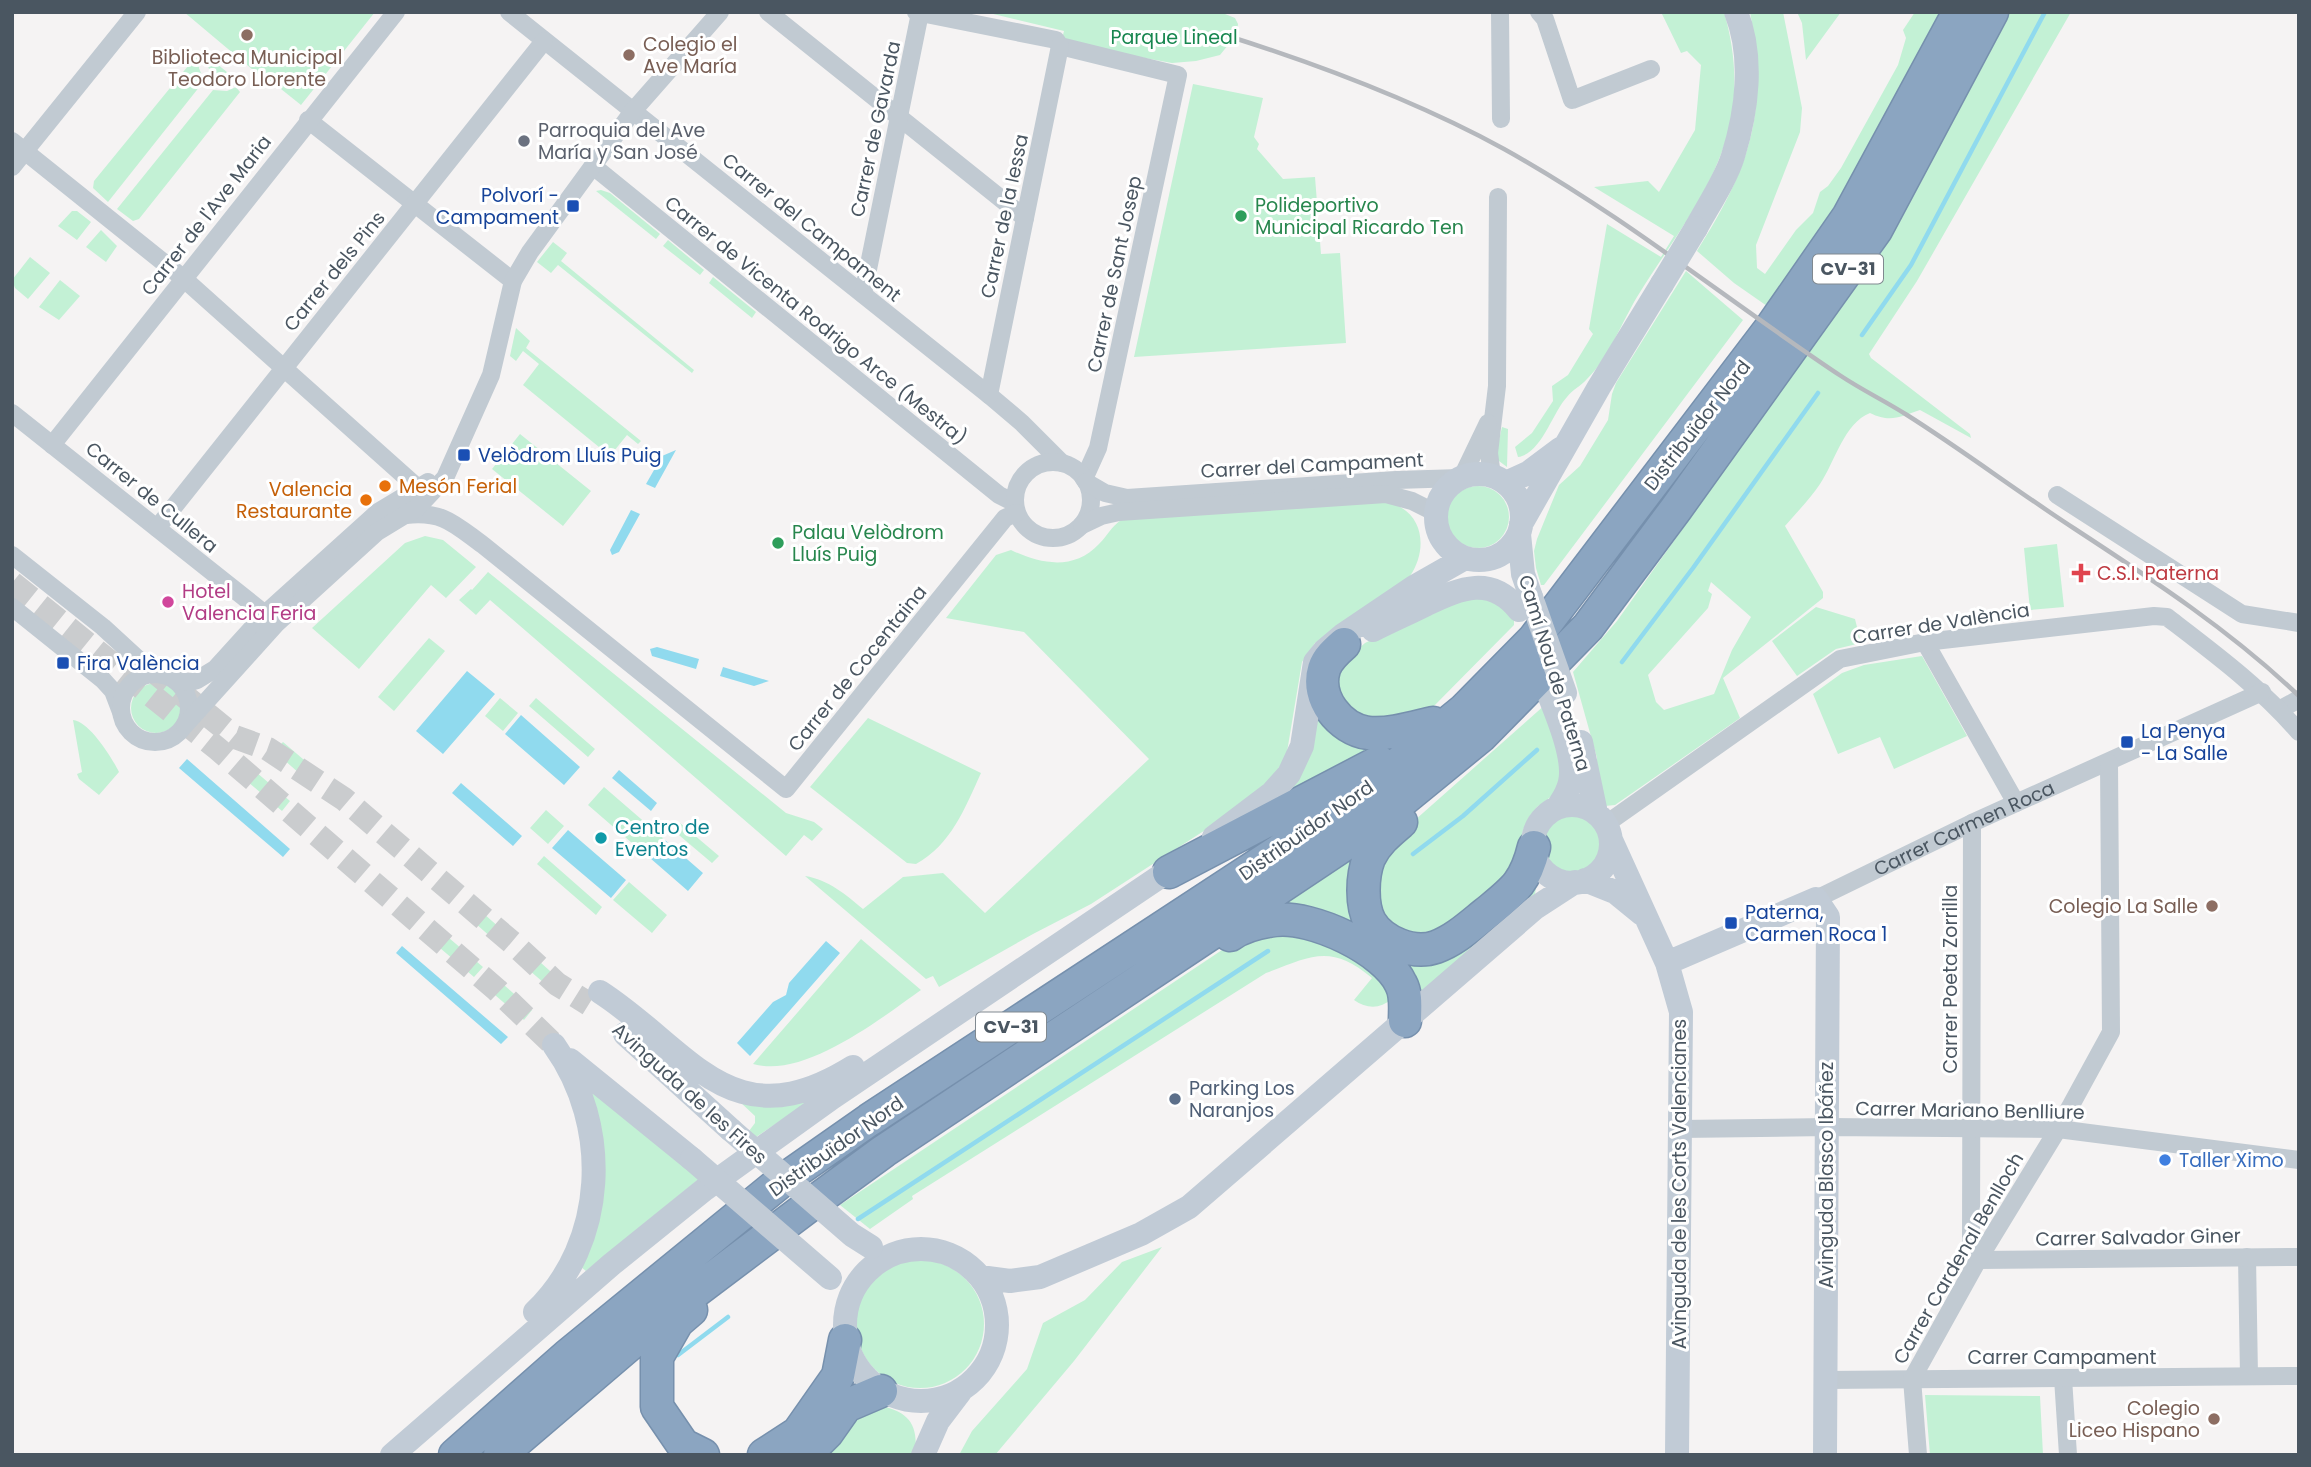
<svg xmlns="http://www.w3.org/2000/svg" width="2311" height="1467" viewBox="0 0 2311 1467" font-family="Poppins,sans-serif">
<rect width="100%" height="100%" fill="#f5f3f3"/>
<path fill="#c3f1d5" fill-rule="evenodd" d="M184,12h191l-74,93 -40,-32 -2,2z
M985,12h235l15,6 3,6 -1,10 -17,21 -24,6 -24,2 -104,-19 -5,-9 1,-4z
M1661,12h63c12,41 15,86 2,127 -17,58 -58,107 -89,158 -15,25 -29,62 -50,82 -6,7 -15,11 -20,18 -15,16 -25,56 -49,60l-3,-10 17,-14 21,-32 -1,-15 16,-11 25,-41 -4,-5 18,-105 54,33 13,-21 -80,-49 54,-6 11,11 36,-62 6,-65 -14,-14 -6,2z
M1750,12h33l19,96 -2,24 -44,113 1,23 8,6 31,-44 17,-17 7,-21 8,-6 13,-18 57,-103 8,-27 -3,-8 12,-18h29l-89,162 -42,69 -46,63 -33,-23 -37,-32c53,-84 72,-139 53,-239z
M1797,12h44l-35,48 -4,-37z
M2009,12h62l-154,269 -48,73 2,4 99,76 1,4 -51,-28c-20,7 -30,13 -50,3 -26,10 -35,49 -50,71 -10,15 -23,28 -35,42l38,66v6l-100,80 17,40 -125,87 -10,1 -8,-35v-13l-24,-86 44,-51 221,-311 59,-89zM1711,582l40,35 -19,33 -18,44 -50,16 -8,-8 -8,-27 60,-67 4,-14 -4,-3z
M197,55l3,4 -1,9 5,13 -96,121 -15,-14 1,-7z
M211,59l22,18 -10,5 -11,-4 -4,-12z
M1193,84l70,14 -9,39 5,7 -2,5 26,30 32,-2 6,77 19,-1 6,90 -212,14z
M236,87l4,5 -101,127 -6,2 -16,-12 96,-119 14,1z
M601,190l9,3 50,41 -4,5 -60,-48z
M72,211h5l14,11 -14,18 -19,-14z
M101,230l16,16 -11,16 -20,-15z
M668,240l36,30 -4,5 -37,-29z
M553,242l14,11 -6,8 133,109 -2,3 -134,-108 -7,8 -14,-11z
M30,257l20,16 -22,26 -13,-11 -3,-8z
M1686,271l57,49 -199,265h-3l-5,-17 -2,-17 3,-12 22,-54 21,-19 28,-46 4,-26 4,-11z
M713,277l43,35 -4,6 -43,-35z
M60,280l20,16 -21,24 -20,-13z
M516,328l14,13 -4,7 115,93 -3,3 -11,-9 -17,21 -87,-71 16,-21 -16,-13 -7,10 -6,-5z
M1502,427l6,2 -1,38 -12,-9z
M520,434l71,57 -28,35 -71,-57z
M1447 517a31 31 0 1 1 62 0a31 31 0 1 1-62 0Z
M1387,502c36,8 42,46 23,74l-95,67 -13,19 -16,96 -21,29 -52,38 -122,79 -58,30 -94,53 -6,-11 -7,3 -121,-103c24,4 40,18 58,33l40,-32 40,-4 42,40 164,-154 -125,-127 -78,-14 50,-63 15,-5c29,14 63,21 88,-6 9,-9 12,-17 22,-24z
M425,536l18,4 33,27 -30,31 -15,-13 -72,84 -47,-41 93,-85z
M2057,544l7,63 -34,3 -6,-62z
M488,572l298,241 28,9 9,7 -11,12 -8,-6 -18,21 -296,-256 -14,15 -17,-15 12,-11 1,1z
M1460,597l36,1 18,19v8l-82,83 -19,11h-58l-19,-24 3,-29 26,-23z
M1816,607l39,12 6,24 -25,6 -39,27 -25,-35z
M429,638l16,13 -51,60 -16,-14z
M1922,656l45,80 -73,33 -14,-32 -42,17 -25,-60 29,-21 22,-8z
M131 708a25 25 0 1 1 50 0a25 25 0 1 1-50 0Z
M500,698l18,15 -15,18 -18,-15z
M536,698l59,51 -7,8 -59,-51z
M1315,700l90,39 -17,13 -102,45z
M1546,704l18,62 -8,27 -19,14 -8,10 -6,13 -3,15 3,20 -85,71 -39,-3 -20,-20v-43l27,-42z
M868,718l113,55c-16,35 -30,72 -65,91l-9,-1 -97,-76z
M73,720c16,1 39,38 46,52l-20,23 -20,-16 -2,-5 5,-2z
M283,742l34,29 -9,10 -34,-30z
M256,772l34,29 -8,10 -34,-29z
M604,787l59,51 -16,18 -59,-51z
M546,810l18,16 -16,18 -18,-16z
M1543 844a29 29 0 1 1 58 0a29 29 0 1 1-58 0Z
M680,823l39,33 -7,7 -39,-33z
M1358,855l33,96 143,-67 2,3 -1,8 -119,105 -3,-9 -143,-78z
M544,856l58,51 -6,8 -59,-51z
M629,882l38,33 -15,18 -39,-33z
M475,906l34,30 -8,10 -34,-30z
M1290,928l87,37 15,34c-12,10 -25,10 -38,1l18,-22c-41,-35 -61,-22 -106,-5l-354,223 1,3 -43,30 -30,-24 382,-255 22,-13z
M449,938l34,29 -9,10 -34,-29z
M861,939l60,51c-41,29 -117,89 -168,74z
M531,954l28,25 -8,10 -29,-25z
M504,985l28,25 -8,10 -29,-25z
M586,1084l113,95 -113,92 -5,-4z
M825,1091l-69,46 -7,-6 6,-8v-7l-16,-15c32,10 56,4 86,-10z
M1162,1247l-88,114 -79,94h-36l13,-24 55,-62 16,-46 42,-23 37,-38z
M856 1324a64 64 0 1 1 128 0a64 64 0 1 1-128 0Z
M1925,1395l115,1 3,59h-113z
M877,1405c31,6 42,18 38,50h-91l27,-35z"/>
<path fill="#90daee" d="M676,450l-21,38 -9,-4 16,-28z
M631,510l9,4 -21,38 -7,3 -2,-5z
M657,647l42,12 -3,10 -44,-13 -2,-7z
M723,667l46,14 -15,5 -34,-10z
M467,671l28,23 -52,60 -27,-23z
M521,715l59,52 -16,18 -59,-51z
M187,759l103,90 -7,8 -104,-89z
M619,770l38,33 -6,8 -39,-33z
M461,783l61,53 -9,10 -61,-53z
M568,830l58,50 -15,18 -59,-50z
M665,840l38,33 -15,18 -38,-33z
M826,941l14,12 -90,103 -13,-13 36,-41 13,-7 3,-12z
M402,946l106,91 -7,7 -105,-91z"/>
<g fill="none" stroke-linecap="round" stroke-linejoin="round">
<path stroke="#90daee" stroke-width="4.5" d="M1862,335l49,-70 134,-253
M1622,662l71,-94 125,-175
M1413,854l50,-38 74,-66
M858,1219l410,-268
M678,1355l50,-38"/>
<path stroke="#caccce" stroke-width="24" stroke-dasharray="24 12" stroke-linecap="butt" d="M12,583l206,166 279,241 57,55
M150,668l85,69 33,12 76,50 172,147 41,38 32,20"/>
<g stroke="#7690ad" stroke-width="35">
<path id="highway" d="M1344,644c-8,7 -17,15 -20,25 -9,29 16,60 44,64 22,2 44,-5 65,-10
M1401,822c-13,11 -25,21 -32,36 -7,18 -8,47 1,64 12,20 43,33 66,25 19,-7 34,-21 49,-33 28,-23 40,-30 49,-67
M1169,872l210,-110
M1230,935c13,-9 29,-13 45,-15 37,-5 111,30 126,64 6,11 4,25 4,37
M691,1310l-14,12 -20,35v50l26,38 20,10
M455,1455l112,-99 212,-173 90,-63 474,-311 121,-99 70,-71 236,-310 78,-112 111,-205
M500,1455l164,-140 142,-107 78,-57 482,-321 115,-94 107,-109 88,-118 200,-279 116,-218
M764,1455l34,-22 40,-57 7,-36
M805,1455l22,-22 19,-27 35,-15"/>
</g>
<g stroke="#c1cad2" stroke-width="18">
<path d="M509,12l480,383 33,28 40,40"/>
<path d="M768,12l257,206"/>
<path d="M916,12l140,28 4,6 118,29 -80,373 -14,31"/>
<path d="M1500,12l1,107"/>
<path d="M1539,12l6,7 27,81 79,-31"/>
<path d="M308,120l205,161"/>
<path d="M12,141l171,137 235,210"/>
<path d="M593,166l406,329 16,8"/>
<path d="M12,167l125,-155"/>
<path d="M863,294l57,-281"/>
<path d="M989,395l71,-349"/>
<path d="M12,413l253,201"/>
<path d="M52,445l344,-433"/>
<circle cx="1053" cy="500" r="38"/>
<path d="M1492,476l-3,-23 8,-67 1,-189"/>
<path d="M1462,477l26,-54"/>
<path d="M1086,482l19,11 22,5 269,-18 64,-2"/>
<path d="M2057,495l185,119 57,9"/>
<path d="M406,515c38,-4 48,9 77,30l303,244 219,-271 11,-5"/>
<path d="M1082,525l19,-9 18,-4 267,-18 26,7 24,12"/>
<path d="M157,528l387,-487"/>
<path d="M12,555l91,72 37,34 22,14"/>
<path d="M12,607l91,73 10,11 8,21"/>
<path d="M1925,642l91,161"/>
<circle cx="155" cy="708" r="34"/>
<path d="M175,680l15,2 7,-2 18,-11 50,-55 113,-102 50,-30"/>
<path d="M2279,710l20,-11"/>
<path d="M185,725l92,-102 100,-91 41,-25 27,-29 46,-103 22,-94 17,-29 103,-141 87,-99"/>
<path d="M1972,823l-1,419 7,18"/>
<path d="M1606,824l234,-165 85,-17 229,-26 13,1c47,36 93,70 132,115"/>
<path id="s1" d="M1816,899l156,-76 290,-131"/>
<path d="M1680,1129l147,-2 231,2 241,31"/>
<path d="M2247,1257l2,119"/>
<path d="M1978,1260l321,-3"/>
<path d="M2063,1378l5,77"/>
<path d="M1825,1380l474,-4"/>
<path d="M1918,1455l-6,-76 66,-119 80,-131 53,-97 -2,-269"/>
</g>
<path stroke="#c1cbd6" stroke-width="24" d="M1696,228c12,-22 30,-49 37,-72 14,-45 21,-99 3,-144
M1436 517a43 43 0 1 1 86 0a43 43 0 1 1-86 0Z
M1506,483l22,-10 32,-24
M1521,524l78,-137 63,-103
M1519,534l4,40 8,23
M1373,630c18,-9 36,-17 54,-26 34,-16 64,-29 92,6
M1544,682c10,26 32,74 26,100 -2,10 -7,17 -12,25
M1581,742l15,71
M1533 844a39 39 0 1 1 78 0a39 39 0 1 1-78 0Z
M1214,837l58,-44 17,-19 13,-28 13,-84 9,-11 19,-16 71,-48 51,-29
M1611,840l56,123 14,49 -4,443
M1585,880l30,12 27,22
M1667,963l149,-64 12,18 -3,538
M600,992c91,59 131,151 253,75
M625,1034l106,96
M570,1060l122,99
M845 1325a76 76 0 1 1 152 0a76 76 0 1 1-152 0Z
M980,1277l30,4 30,-4 101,-43 48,-27 346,-299 40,-26
M535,1312c72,-69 77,-186 19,-267
M392,1455l220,-191 93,-75 128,-92 350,-236
M923,1455l15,-34 22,-29"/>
<use href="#highway" stroke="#8ba5c1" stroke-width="32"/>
<path stroke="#b5b8bd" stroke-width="4.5" d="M1228,36c95,30 188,65 276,113 119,66 224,152 337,227 21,14 44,25 66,39 57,36 111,77 168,114 78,51 156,102 224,167"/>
<path stroke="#c1cbd6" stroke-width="24" d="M1662,284l34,-56
M1531,597l34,96
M731,1130l121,105 19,12
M692,1159l138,119"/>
</g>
<g fill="#8d6e63" stroke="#fff" stroke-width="2.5">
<circle cx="247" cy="35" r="7"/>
<circle cx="629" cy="55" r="7"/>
<circle cx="2212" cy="906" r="7"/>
<circle cx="2214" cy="1419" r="7"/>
</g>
<circle fill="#6b7280" stroke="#fff" stroke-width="2.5" cx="524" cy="141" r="7"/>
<g fill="#1a4fb4" stroke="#fff" stroke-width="2.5">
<rect x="566" y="199" width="14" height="14" rx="3.5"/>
<rect x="457" y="448" width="14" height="14" rx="3.5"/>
<rect x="56" y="656" width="14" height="14" rx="3.5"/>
<rect x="2120" y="735" width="14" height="14" rx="3.5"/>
<rect x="1724" y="916" width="14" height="14" rx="3.5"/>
</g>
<g fill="#2e9e5b" stroke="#fff" stroke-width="2.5">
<circle cx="1241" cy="216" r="7"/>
<circle cx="778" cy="543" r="7"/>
</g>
<g fill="#e8710a" stroke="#fff" stroke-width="2.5">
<circle cx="385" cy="486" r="7"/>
<circle cx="366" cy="500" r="7"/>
</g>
<path fill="#e0444e" stroke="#fff" stroke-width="2.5" d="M2077.5 562.5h7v7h7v7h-7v7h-7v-7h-7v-7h7z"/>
<circle fill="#d1479c" stroke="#fff" stroke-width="2.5" cx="168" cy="602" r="7"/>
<circle fill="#0f9aa8" stroke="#fff" stroke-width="2.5" cx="601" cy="838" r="7"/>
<circle fill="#5c6f8a" stroke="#fff" stroke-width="2.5" cx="1175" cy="1099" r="7"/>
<circle fill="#3f7fe0" stroke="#fff" stroke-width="2.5" cx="2165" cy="1160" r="7"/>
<g text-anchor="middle" stroke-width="6" stroke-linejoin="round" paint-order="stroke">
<g fill="#fff" stroke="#808990" stroke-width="2">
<rect x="1813" y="254.5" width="70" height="29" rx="5"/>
<rect x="976" y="1012.5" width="70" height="29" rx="5"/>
</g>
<g font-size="18" font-weight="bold" fill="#4a5661">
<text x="1848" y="275">CV-31</text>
<text x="1011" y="1033">CV-31</text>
</g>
<g font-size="19" fill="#17864f" stroke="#fff">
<text x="1174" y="44">Parque Lineal</text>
</g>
<g font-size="19" fill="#785e54" stroke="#fff" text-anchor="end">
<text x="643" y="51" text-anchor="start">Colegio el<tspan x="643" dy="22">Ave María</tspan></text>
<text x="247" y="64" text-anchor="middle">Biblioteca Municipal<tspan x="247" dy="22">Teodoro Llorente</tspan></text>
<text x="2198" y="913">Colegio La Salle</text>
<text x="2200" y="1415">Colegio<tspan x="2200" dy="22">Liceo Hispano</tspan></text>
</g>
<g font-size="19" fill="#4a5661" stroke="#fff">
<text transform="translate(875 129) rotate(-78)" y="7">Carrer de Gavarda</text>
<text transform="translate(206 215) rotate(-52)" y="7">Carrer de l'Ave Maria</text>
<text transform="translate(1004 216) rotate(-78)" y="7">Carrer de la Iessa</text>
<text transform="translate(812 227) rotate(39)" y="7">Carrer del Campament</text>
<text transform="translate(334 271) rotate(-51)" y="7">Carrer dels Pins</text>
<text transform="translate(1114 274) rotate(-78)" y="7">Carrer de Sant Josep</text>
<text transform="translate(816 320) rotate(39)" y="7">Carrer de Vicenta Rodrigo Arce (Mestra)</text>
<text transform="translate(1697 425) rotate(-52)" y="7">Distribuïdor Nord</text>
<text transform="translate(1312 465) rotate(-3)" y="7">Carrer del Campament</text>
<text transform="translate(152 497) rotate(39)" y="7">Carrer de Cullera</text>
<text transform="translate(1941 623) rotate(-9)" y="7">Carrer de València</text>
<text transform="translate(857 668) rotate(-51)" y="7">Carrer de Cocentaina</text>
<text transform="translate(1555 673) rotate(73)" y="7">Camí Nou de Paterna</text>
<text dy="7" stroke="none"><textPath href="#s1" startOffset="164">Carrer Carmen Roca</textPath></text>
<text transform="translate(1306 830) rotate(-35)" y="7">Distribuïdor Nord</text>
<text transform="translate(1950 979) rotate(-90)" y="7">Carrer Poeta Zorrilla</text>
<text transform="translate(690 1093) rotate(42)" y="7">Avinguda de les Fires</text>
<text transform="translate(1970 1110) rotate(1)" y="7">Carrer Mariano Benlliure</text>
<text transform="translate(836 1146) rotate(-35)" y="7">Distribuïdor Nord</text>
<text transform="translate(1826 1175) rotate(-90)" y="7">Avinguda Blasco Ibáñez</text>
<text transform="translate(1679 1184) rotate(-90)" y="7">Avinguda de les Corts Valencianes</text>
<text transform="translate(2138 1237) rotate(-1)" y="7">Carrer Salvador Giner</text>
<text transform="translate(1958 1258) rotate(-60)" y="7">Carrer Cardenal Benlloch</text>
<text x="2062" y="1364">Carrer Campament</text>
</g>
<g font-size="19" fill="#5b616d" stroke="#fff" text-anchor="start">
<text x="538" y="137">Parroquia del Ave<tspan x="538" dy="22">María y San José</tspan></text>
</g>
<g font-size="19" fill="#164399" stroke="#fff" text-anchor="start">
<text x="559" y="202" text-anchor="end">Polvorí -<tspan x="559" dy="22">Campament</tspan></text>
<text x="478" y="462">Velòdrom Lluís Puig</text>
<text x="77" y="670">Fira València</text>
<text x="2141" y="738">La Penya<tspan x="2141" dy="22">- La Salle</tspan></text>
<text x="1745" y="919">Paterna,<tspan x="1745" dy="22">Carmen Roca 1</tspan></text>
</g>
<g font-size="19" fill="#27864d" stroke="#fff" text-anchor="start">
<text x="1255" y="212">Polideportivo<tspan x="1255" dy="22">Municipal Ricardo Ten</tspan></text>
<text x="792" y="539">Palau Velòdrom<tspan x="792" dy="22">Lluís Puig</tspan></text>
</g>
<g font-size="19" fill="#c56008" stroke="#fff" text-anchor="start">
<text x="399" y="493">Mesón Ferial</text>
<text x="352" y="496" text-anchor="end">Valencia<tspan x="352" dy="22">Restaurante</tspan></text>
</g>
<g font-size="19" fill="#be3a42" stroke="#fff" text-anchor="start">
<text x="2097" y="580">C.S.I. Paterna</text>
</g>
<g font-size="19" fill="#b23c85" stroke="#fff" text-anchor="start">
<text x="182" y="598">Hotel<tspan x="182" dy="22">Valencia Feria</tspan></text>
</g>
<g font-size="19" fill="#0d838f" stroke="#fff" text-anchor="start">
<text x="615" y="834">Centro de<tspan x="615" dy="22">Eventos</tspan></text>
</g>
<g font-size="19" fill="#4e5e75" stroke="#fff" text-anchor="start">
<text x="1189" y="1095">Parking Los<tspan x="1189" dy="22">Naranjos</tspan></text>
</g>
<g font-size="19" fill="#366cbe" stroke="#fff" text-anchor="start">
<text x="2179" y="1167">Taller Ximo</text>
</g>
</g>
<rect width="2311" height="1467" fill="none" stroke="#4a5661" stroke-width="28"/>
</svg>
